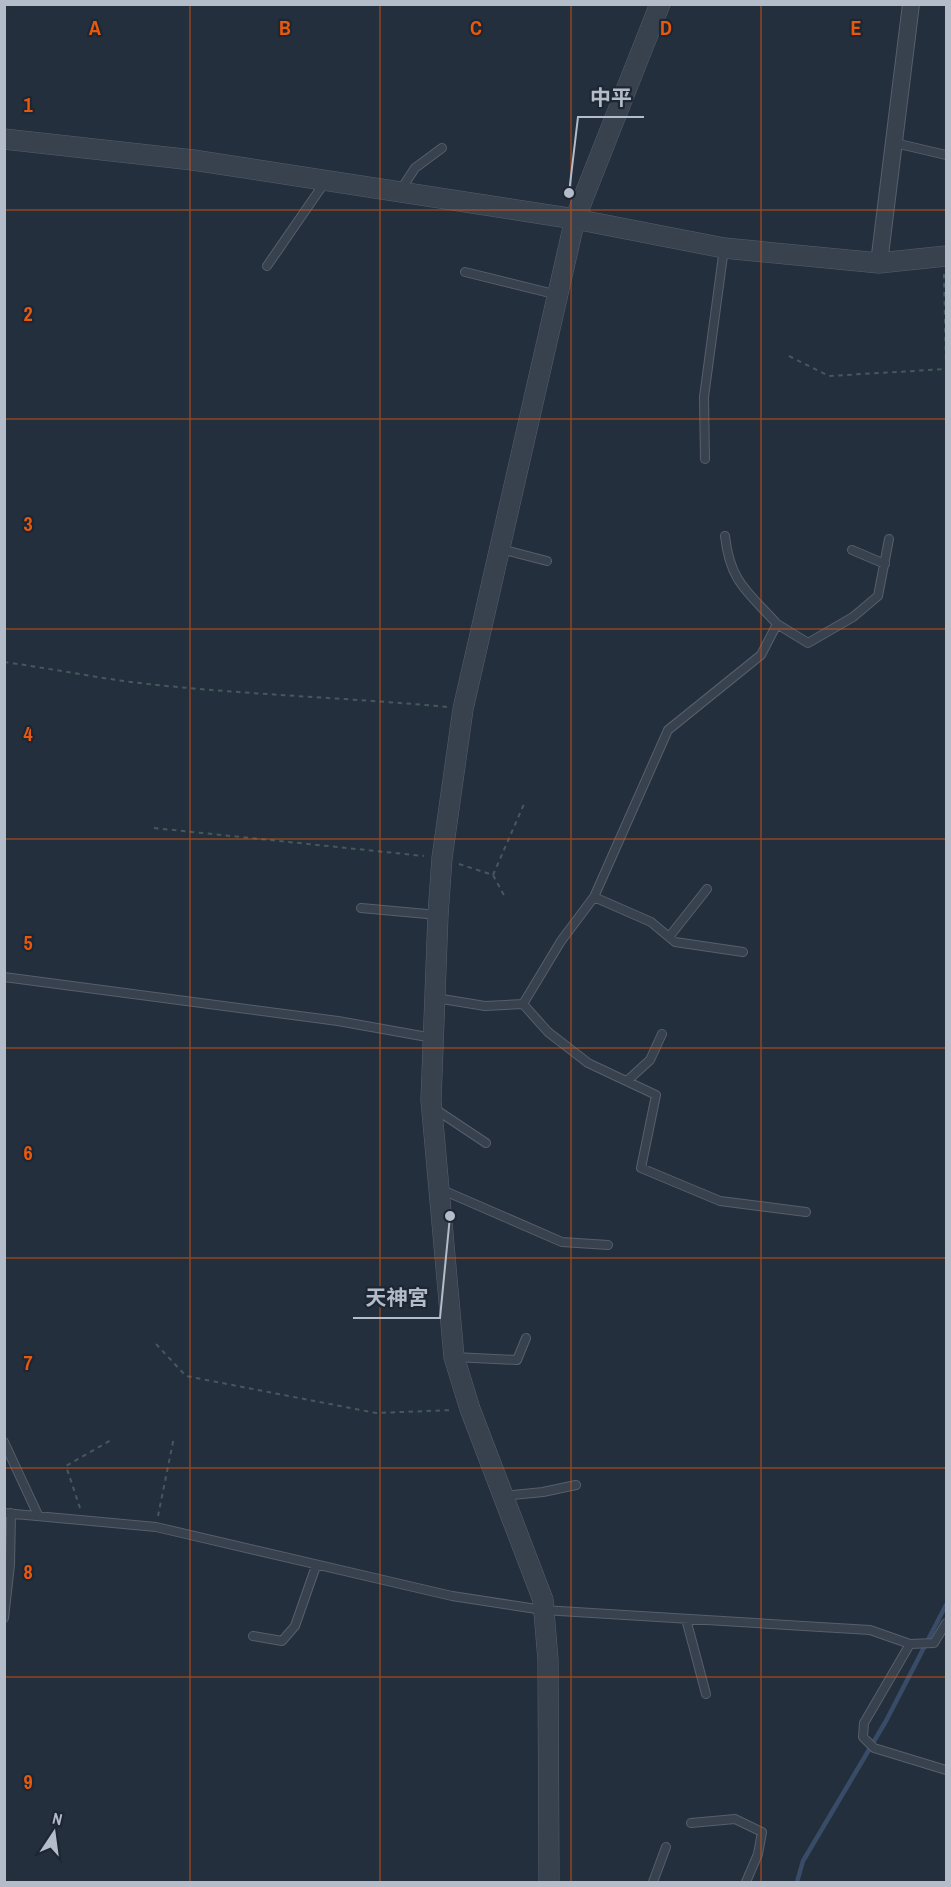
<svg xmlns="http://www.w3.org/2000/svg" width="951" height="1887" viewBox="0 0 951 1887" font-family="'Archivo Narrow','Noto Sans TC',sans-serif">
<rect width="100%" height="100%" fill="#242f3e"/>
<g fill="none" stroke-linecap="round" stroke-linejoin="round">
<path stroke="#394c67" stroke-width="4.5" d="M797,1882l6,-21 83,-140 60,-116"/>
<g stroke="#565f6c" stroke-width="10">
<path id="service" d="M895,143l51,12
M400,191l15,-23 27,-20
M267,266l58,-84
M465,272l93,23
M705,459l-1,-62 20,-149
M725,536c5,46 23,56 52,88
M501,549l46,12
M852,550l33,14
M594,897l57,25 24,20 68,10
M361,908l77,7
M669,937l38,-48
M4,977l334,44 95,17
M436,998l49,8 38,-2 38,-63 33,-44 74,-167 93,-75 16,-31 31,19 45,-26 25,-21 11,-57
M523,1004l25,28 40,31 68,32 -15,73 79,33 86,11
M628,1080l22,-20 12,-26
M432,1107l54,36
M440,1189l122,53 46,3
M454,1357l63,3 9,-22
M4,1442l34,73
M503,1496l40,-4 33,-7
M4,1513l152,14 296,69 91,14 327,20 40,14 24,-1 12,-20
M4,1618l6,-53 1,-52
M686,1619l20,75
M253,1636l29,5 13,-15 21,-60
M910,1644l-46,79 -1,14 11,11 72,22
M691,1823l44,-4 27,13 -4,22 -12,28
M653,1882l13,-35"/>
</g>
<g stroke="#565f6c" stroke-width="18">
<path id="minor" d="M879,263l32,-259"/>
</g>
<g stroke="#565f6c" stroke-width="21">
<path id="tertiary" d="M4,139l189,21 382,59 149,29 155,15 67,-7
M549,1882l-1,-222 -5,-60 -73,-191 -16,-52 -23,-257 7,-185 4,-57 21,-149 112,-490 85,-215"/>
</g>
<path stroke="#44595c" stroke-width="2" stroke-dasharray="4.5 4.5" stroke-linecap="butt" d="M944,274l2,93
M789,356l40,20 117,-7
M4,662c51,7 102,18 153,23 97,10 194,13 291,22
M154,828l270,28
M459,864l34,11 13,24
M493,875l31,-71
M156,1344l30,32 190,37 77,-3
M80,1508l-14,-42 47,-27
M158,1516l16,-79"/>
<use href="#service" stroke="#38414e" stroke-width="8"/>
<use href="#minor" stroke="#38414e" stroke-width="16"/>
<use href="#tertiary" stroke="#38414e" stroke-width="20"/>
</g>
<path fill="none" stroke="#e8590c" stroke-width="1.5" stroke-opacity="0.55" d="M190,4v1878M380,4v1878M571,4v1878M761,4v1878M4,210h942M4,419h942M4,629h942M4,839h942M4,1048h942M4,1258h942M4,1468h942M4,1677h942"/>
<g font-size="20" text-anchor="middle" font-weight="bold" fill="#e8590c" stroke="#1d2633" stroke-width="4.5" stroke-linejoin="round" paint-order="stroke">
<text x="95" y="35">A</text>
<text x="285" y="35">B</text>
<text x="476" y="35">C</text>
<text x="666" y="35">D</text>
<text x="856" y="35">E</text>
<text x="28" y="112">1</text>
<text x="28" y="321">2</text>
<text x="28" y="531">3</text>
<text x="28" y="741">4</text>
<text x="28" y="950">5</text>
<text x="28" y="1160">6</text>
<text x="28" y="1370">7</text>
<text x="28" y="1579">8</text>
<text x="28" y="1789">9</text>
</g>
<path fill="none" stroke="#b4bcc9" stroke-width="2" d="M569 193L578 117H644M450 1216L440 1318H353"/>
<g fill="#b4bcc9" stroke="#1d2633" stroke-width="2">
<circle cx="569" cy="193" r="6"/>
<circle cx="450" cy="1216" r="6"/>
</g>
<g font-size="21" text-anchor="middle" font-weight="bold" fill="#b4bcc9" stroke="#1d2633" stroke-width="4.5" stroke-linejoin="round" paint-order="stroke">
<text x="611" y="105">中平</text>
<text x="397" y="1305">天神宮</text>
</g>
<rect width="951" height="1887" fill="none" stroke="#b4bcc9" stroke-width="12"/>
<g transform="translate(54 1833) rotate(13)" stroke="#1d2633" stroke-width="4.5" paint-order="stroke">
<path d="M0-4.5L10 22L0 15L-10 22Z" fill="#b4bcc9"/>
<text y="-9" font-size="16" font-weight="bold" text-anchor="middle" fill="#b4bcc9">N</text>
</g>
</svg>
